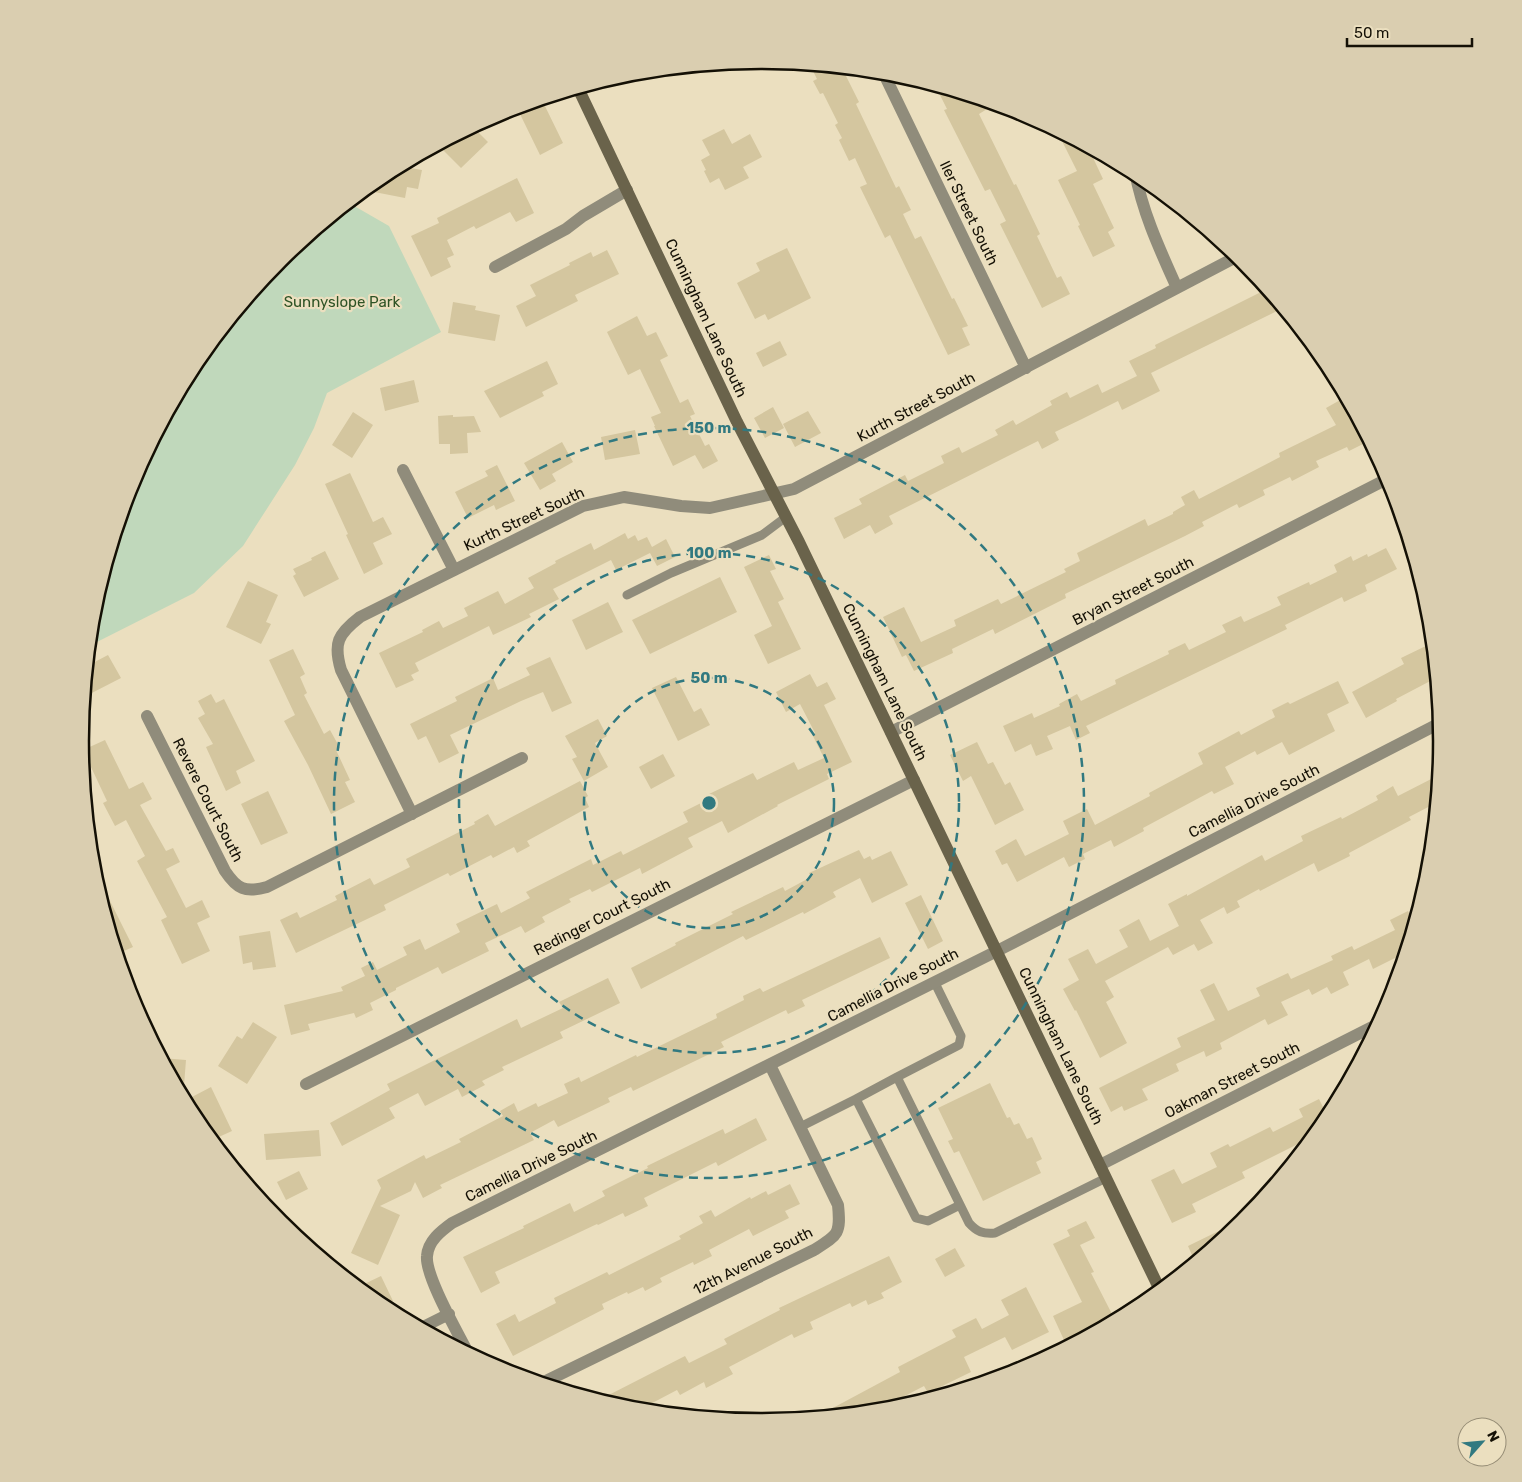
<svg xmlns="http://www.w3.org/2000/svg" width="1522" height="1482" viewBox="0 0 1522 1482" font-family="Rubik,sans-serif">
<rect width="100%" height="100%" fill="#ebdfbf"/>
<path fill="#c0d8bb" d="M349,203l40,23 52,106 -114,61 -13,35 -19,37 -52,81 -49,47 -105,53 4,-38 39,-128 63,-118 85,-103z"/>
<path fill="#d4c69f" d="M810,65l32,3 17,34 -3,2 40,84 3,-2 12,24 -8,4 12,25 6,-3 31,63 2,-1 14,28 -6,2 8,17 -22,10 -58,-120 -5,3 -25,-51 7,-3 -12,-26 -6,3 -10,-21 3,-2 -7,-13 3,-2 -15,-30 -3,1 -7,-13 4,-2z
M949,90l46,14 -16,10 35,71 2,-1 24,50 -3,2 20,42 4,-2 9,18 -28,14 -42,-84 6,-3 -16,-32 -5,2 -41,-81 3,-1 -7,-14z
M542,100l21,43 -23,12 -21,-43z
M473,127l15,15 -27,26 -23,-23z
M724,129l8,15 18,-10 12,23 -19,10 6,11 -24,12 -6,-12 -9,5 -6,-12 2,-1 -5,-10 9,-5 -8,-15z
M1057,131l31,16 15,32 -10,5 21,44 -6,4 7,14 -22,11 -15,-31 2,-1 -22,-45 19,-9z
M399,166l23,4 -4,19 -11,-2 -2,11 -41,-8 19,-15z
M517,178l17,35 -18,9 -6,-10 -34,17 -2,-3 -27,14 7,15 -7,3 4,9 -20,10 -20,-41 28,-13 -2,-5z
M787,248l24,50 -43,22 -3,-6 -10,5 -18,-36 23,-12 -4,-8z
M607,250l12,24 -44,21 3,6 -52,26 -10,-21 20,-10 -6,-11 40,-20 -1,-2 22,-11 2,5z
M1267,289l16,19 -132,65 9,18 -38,19 -4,-9 -36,18 -27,13 4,8 -17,9 -4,-8 -149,75 4,8 -18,10 -5,-9 -26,14 -10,-21 28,-14 -3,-5 46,-24 3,6 36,-18 -3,-7 18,-9 3,6 36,-18 -3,-5 18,-10 3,5 36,-20 -2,-4 17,-9 3,6 28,-14 4,9 35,-17 -8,-15 27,-13 -1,-3z
M453,302l23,4 -1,4 25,5 -5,26 -47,-8z
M637,316l10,20 9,-4 12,24 -8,4 20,43 8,-4 7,15 -5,2 15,30 4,-2 9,17 -15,8 -8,-14 -22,11 -19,-40h1l-4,-9 10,-4 -21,-44 -12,6 -21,-43z
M780,341l7,14 -24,12 -7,-14z
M547,361l11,23 -16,8 2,4 -44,22 -16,-27z
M414,380l5,22 -34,9 -5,-23z
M1342,399l10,19 4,-2 13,25 -20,10 -2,-4 -31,14 3,6 -27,14 -2,-4 -27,13 2,5 -26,13 -2,-4 -35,18 2,4 -19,10 -120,58 1,4 -71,36 -2,-5 -41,20 1,4 -39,18 -8,-16 -4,2 -19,-40 21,-10 17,35 35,-16 -2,-6 44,-21 3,5 65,-32 -2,-3 16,-8 -3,-8 68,-34 3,7 25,-12v-2l12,-7 -4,-8 13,-7 5,9 81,-42 -1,-4 57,-28 -10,-17z
M773,407l11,21 -19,10 -11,-20z
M808,411l13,22 -26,14 -12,-23z
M353,412l20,13 -21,33 -20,-13z
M453,415v2l21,-1 7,16 -14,1 1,20 -18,1v-10h-11l-1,-28z
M635,430l5,24 -35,6 -4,-23z
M562,442l11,20 -21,12 4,7 -16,9 -16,-27z
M497,465l18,36 -19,9 -2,-5 -26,13 -13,-26 33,-16 -3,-5z
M350,473l23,49 10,-5 9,17 -19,9 10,21 -19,10 -18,-39 2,-1 -23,-50z
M625,533l3,6 7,-4 3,6 9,-4 5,10 14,-8 9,18 -18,9 -7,-13 -34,17 -5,-10 -58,29 6,10 -30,15 2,3 -38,18 -4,-9 -74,37 4,8 -8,4 3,5 -18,8 -17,-35 44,-21 -1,-2 17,-9 4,7 25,-12 -4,-8 34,-17 7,13 29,-16 -6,-10 28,-15 -1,-2 36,-18 3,7z
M1386,548l11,21 -32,16 2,6 -23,11 -2,-5 -57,28 2,4 -201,97 4,7 -14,7 -6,-14 -23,10 6,13 -17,7 -5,-12 -16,8 -12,-26 29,-13 2,5 26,-12 -1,-2 18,-10 4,7 35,-17 -1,-4 54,-26 -1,-3 17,-8 4,7 37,-18 -4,-7 19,-9 3,6 37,-17 -4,-8 32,-15 1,3 27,-13 -3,-7 17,-9 2,5 14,-7 1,3z
M325,551l14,28 -35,18 -11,-21 3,-2 -3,-5 19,-9 -1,-2z
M769,555l7,14 -6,2 14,28 -6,3 23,47 -33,15 -14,-29 18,-9 -28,-59z
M720,577l17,35 -87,42 -18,-34z
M248,581l30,14 -12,27 5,2 -10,20 -35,-17z
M608,602l15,30 -37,18 -14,-30z
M1432,643l4,35 -40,21 1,2 -31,17 -14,-26 52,-28 -3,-6z
M293,649l12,25 -5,3 7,16 -3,2 20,39 6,-4 10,18 -4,2 14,30 -5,2 10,20 -24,12 -23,-49 -24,-44 11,-6 -26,-55z
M108,655l13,23 -37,19 3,-31z
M550,657l22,46 -20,9 -9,-20 -22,9 -71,34 9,18 -20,10 -13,-27 -8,4 -8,-16 47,-23 -2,-4 38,-19 5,12 32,-15 -4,-7z
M810,674l7,13 10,-5 9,17 -12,6 28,57 -25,12 2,5 -52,26 1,1 -50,27 -6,-12 -34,17 5,9 -51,27 -2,-6 -48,24 -2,-3 -21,10 2,3 -29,15 3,5 -20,11 -4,-7 -36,17 4,8 -47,23 -4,-7 -42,21v2l-26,13 3,7 -17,8 -2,-5 -46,11 2,6 -19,5 -7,-30 59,-14 -2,-4 24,-11 -4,-8 12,-6 4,8 30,-15 -4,-8 17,-8 5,11 35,-18 -4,-8 41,-20 4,9 29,-15 -4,-6 65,-33 2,6 28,-14 2,4 65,-33 -5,-10 28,-14 -2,-4 44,-21 4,7 37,-18 4,8 26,-12 -12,-24 3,-1 -15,-29 -14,8 -10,-20z
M676,677l18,35 7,-4 9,17 -32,16 -26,-53z
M1338,681l11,22 -22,11 8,17 -46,24 -7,-13 -25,13 -2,-4 -30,16 9,17 -20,10 -2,-3 -69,37 1,3 -30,16 -3,-7 -28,14 2,5 -16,8 -5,-10 -47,25 -10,-19 -5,2 -7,-14 21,-12 9,17 44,-22 -6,-13 24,-12 8,16 55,-29 -1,-3 54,-29 -5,-11 41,-22 2,4 34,-18 -3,-7 16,-8 2,2z
M211,694l5,9 8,-4 31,62 -19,10 5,12 -15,8 -20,-44 7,-3 -15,-26 7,-4 -7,-13z
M598,719l9,17 -12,7 13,24 -24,14 -12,-22 5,-2 -12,-21z
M105,740l24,49 14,-7 9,17 -12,6 26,46 7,-3 7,14 -14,7 20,39 16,-8 8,17 -13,6 13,28 -28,13 -21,-44 6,-3 -30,-56 8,-5 -19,-36 -11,6 -12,-23 4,-2 -24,-51z
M977,742l11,22 5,-2 12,23 5,-3 14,28 -29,15 -24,-49 -8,5 -13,-26z
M663,754l12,22 -24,13 -12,-22z
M1439,775l-3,28 -27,14 2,3 -62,33 1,3 -32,16 -4,-9 -54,28 -1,-2 -22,12 3,6 -13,7 -3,-7 -24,13 13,23 -15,8 -4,-7 -21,11 -5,-8 -63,34 9,16 -8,5 21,41 -27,15 -24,-48 -1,1 -12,-22 16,-9 -11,-21 20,-10 8,15 32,-17 -9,-17 20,-11 11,22 29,-15 -11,-22 19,-10v2l75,-41 3,6 38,-20 -2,-5 40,-19 1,2 36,-19 -2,-4 17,-10 5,10z
M580,781l8,15 -3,2 4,9 -62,34 3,5 -13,7 -3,-6 -21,11 -2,-3 -41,21 -2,-3 -64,32 2,5 -90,43 -16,-33 17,-8 3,6 37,-18 -2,-4 35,-18 4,7 36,-18 -4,-8 69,-35 -1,-2 14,-8 7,12z
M268,791l20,42 -27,12 -20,-41z
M859,850l5,9 6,-3 2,4 19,-9 17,34 -36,18 -12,-25 -27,14 3,5 -32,17 -1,-2 -57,28 -3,-4 -102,53 -10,-21 45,-23 -1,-2 58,-29 -2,-2 52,-25 2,4 26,-14 -2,-4z
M107,895l26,52 -16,7 -17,-56z
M921,895l22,46 -15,8 -23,-46z
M1408,911l6,12 -9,30 -32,16 -4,-10 -26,13 6,13 -18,9 -4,-7 -15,8 -3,-6 -28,13 7,13 -20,10 -3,-6 -45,24 2,6 -16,8 -2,-6 -28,13 3,7 -37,18 6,11 -24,11 -2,-5 -11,6 -12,-24 82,-41 -4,-9 38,-18 -15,-30 14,-7 14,28 32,-15 -4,-8 32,-15 3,6 42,-19 -2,-4 21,-10 2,4 41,-20 -5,-10z
M270,931l6,36 -23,3 -1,-8 -9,2 -4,-28z
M880,937l10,21 -88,42 3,6 -17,8 -2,-4 -65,32 3,5 -91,44 -2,-4 -23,11 2,4 -52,25 -4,-7 -24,13 4,7 -94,45 2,3 -19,10 -8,-16 -4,9 -31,15 20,9 -22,50 -27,-12 30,-65 -4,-8 47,-25 2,4 35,-17 -2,-3 44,-23 -3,-5 14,-8 4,9 18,-9 2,4 30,-14 -4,-9 15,-7 2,5 55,-27 1,2 80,-39 -1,-4 28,-14 -1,-4 17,-8 3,4z
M608,978l12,25 -60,29 3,6 -61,29 2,3 -22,11 3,4 -23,12 -4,-8 -33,17 -7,-13 -29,15 6,10 -53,28 -12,-23 60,-33 -3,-6 130,-65 4,9 42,-20 -4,-6z
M253,1022l24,15 -30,47 -29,-18 19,-30 5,3z
M162,1058l24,2 -3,38 -18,-34z
M990,1083l17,35 3,-1 4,8 5,-2 8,16 5,-2 10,22 -6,3 5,11 -58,28 -24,-50 -5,2 -6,-12 5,-2 -15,-31z
M211,1087l21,44 -20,9 -15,-18 4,-2 -11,-22z
M1319,1099l9,18 -16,20 -70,35 3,6 -53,26 4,8 -24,11 -21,-43 23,-11 8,15 35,-17 -7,-14 18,-9 2,3 40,-20 3,5 30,-15 -4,-8z
M756,1118l11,22 -49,26 -2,-4 -72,36 4,8 -23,11 -2,-4 -25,12 -1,-1 -102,48 5,11 -19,10 -18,-36 61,-29 -1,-2 47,-23 4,9 31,-16 -3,-5 46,-23 -1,-2 76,-37 2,5z
M319,1130l2,26 -55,4 -2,-26z
M299,1171l9,18 -22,11 -9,-18z
M790,1184l10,20 -15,7 4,7 -36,18 -4,-7 -40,21 3,6 -18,9 -1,-3 -33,16 2,4 -17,9 -2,-4 -15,7 -1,-2 -25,12 2,5 -91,47 -17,-32 19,-10 4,8 37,-19 -2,-5 53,-26 2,3 72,-36 -2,-3 24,-13 -4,-7 12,-6 4,7 35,-20 1,2 15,-8 2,4z
M1086,1221l9,17 -15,7 14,27 -3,1 22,43 -49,24 -11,-24 29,-14 -29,-58 17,-8 -3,-6z
M1231,1225l3,5 -39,32 -7,-16z
M955,1248l10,18 -20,11 -10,-18z
M889,1256l13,26 -21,11 3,5 -16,7 -2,-5 -14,7 -2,-4 -40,19 3,7 -19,9 -2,-4 -63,33 4,7 -27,14 -2,-6 -24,13 -3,-5 -38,20 -11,-1 -29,-9 86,-44 4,7 38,-19 -3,-5 56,-29 -1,-2z
M381,1276l12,25 -12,5 -23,-19z
M1026,1287l23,45 -37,18 -7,-13 -41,20 7,15 -43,21 -4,-7 -48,25 -60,6 84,-45 -2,-5 58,-30 -4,-7 24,-12 6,11 27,-14 -8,-15z"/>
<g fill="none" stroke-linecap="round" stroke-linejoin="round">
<path stroke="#908c7b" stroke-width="9" d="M627,595l44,-22 91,-38 24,-18
M935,983l26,53 -2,9 -62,32 72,146c8,9 14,11 26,10l111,-55
M856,1099l41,-22
M800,1127l56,-28 60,119 12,3 32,-16"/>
<path stroke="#908c7b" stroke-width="12" d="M883,72l143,296
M1135,172c8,42 25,78 42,116
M495,267l71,-38 17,-13 44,-26
M403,470l51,100
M147,716l78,155c12,18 20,22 42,16l255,-129
M891,732l498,-254
M412,814l-71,-144c-8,-27 -3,-36 19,-53l223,-111 41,-9 57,9 29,2 84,-19 444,-233
M306,1084l608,-304
M1100,1165l278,-141
M421,1328l28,-14
M468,1353c-10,-20 -43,-77 -41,-97 1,-15 14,-25 25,-33l545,-272 443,-228
M542,1383l272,-133c24,-15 27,-16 24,-45l-68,-140"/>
<path stroke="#6a634b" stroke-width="12" d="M578,88l159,334 62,120 361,748"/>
</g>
<g fill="none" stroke="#317980" stroke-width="2.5" stroke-dasharray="9 6">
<circle cx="709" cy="803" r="125"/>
<circle cx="709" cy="803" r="250"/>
<circle cx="709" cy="803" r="375"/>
</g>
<g text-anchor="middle" stroke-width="4.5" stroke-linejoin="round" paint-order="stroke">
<g font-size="15" fill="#141005" stroke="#ebdfbf">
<text transform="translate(969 213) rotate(64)" y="5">Iler Street South</text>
<text transform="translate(706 318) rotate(65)" y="5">Cunningham Lane South</text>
<text transform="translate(916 407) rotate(-28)" y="5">Kurth Street South</text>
<text transform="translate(524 519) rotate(-25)" y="5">Kurth Street South</text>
<text transform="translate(1133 591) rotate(-27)" y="5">Bryan Street South</text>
<text transform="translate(885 682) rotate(64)" y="5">Cunningham Lane South</text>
<text transform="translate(208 800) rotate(63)" y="5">Revere Court South</text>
<text transform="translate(1254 801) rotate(-27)" y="5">Camellia Drive South</text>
<text transform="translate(602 917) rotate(-27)" y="5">Redinger Court South</text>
<text transform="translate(893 985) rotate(-27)" y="5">Camellia Drive South</text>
<text transform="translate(1061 1046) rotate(64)" y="5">Cunningham Lane South</text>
<text transform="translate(1232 1080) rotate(-27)" y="5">Oakman Street South</text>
<text transform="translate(531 1166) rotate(-26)" y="5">Camellia Drive South</text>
<text transform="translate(753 1261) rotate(-27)" y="5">12th Avenue South</text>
</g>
<g font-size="15" fill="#2e5325" stroke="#ebdfbf">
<text x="342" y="307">Sunnyslope Park</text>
</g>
</g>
<path d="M0 0H1522V1482H0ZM89 741a672 672 0 1 1 1344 0a672 672 0 1 1-1344 0Z" fill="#daceb0" fill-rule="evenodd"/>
<path fill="none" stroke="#141005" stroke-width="2.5" d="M89 741a672 672 0 1 1 1344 0a672 672 0 1 1-1344 0Z"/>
<circle cx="709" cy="803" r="8" fill="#317980" stroke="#ebdfbf" stroke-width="2.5"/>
<g font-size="15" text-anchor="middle" font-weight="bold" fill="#317980" stroke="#ebdfbf" stroke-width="4.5" stroke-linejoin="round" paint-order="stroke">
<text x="709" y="433">150 m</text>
<text x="709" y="558">100 m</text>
<text x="709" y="683">50 m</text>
</g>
<g transform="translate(1482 1442) rotate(63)"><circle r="24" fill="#ebdfbf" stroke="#958c75"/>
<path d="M0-4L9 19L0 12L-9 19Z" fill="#317980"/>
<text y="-8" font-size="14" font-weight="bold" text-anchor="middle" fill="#141005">N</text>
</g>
<path d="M1347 38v8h125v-8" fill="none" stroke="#141005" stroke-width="2.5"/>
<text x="1354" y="38" font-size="15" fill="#141005" stroke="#ebdfbf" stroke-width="4" paint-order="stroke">50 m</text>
</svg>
